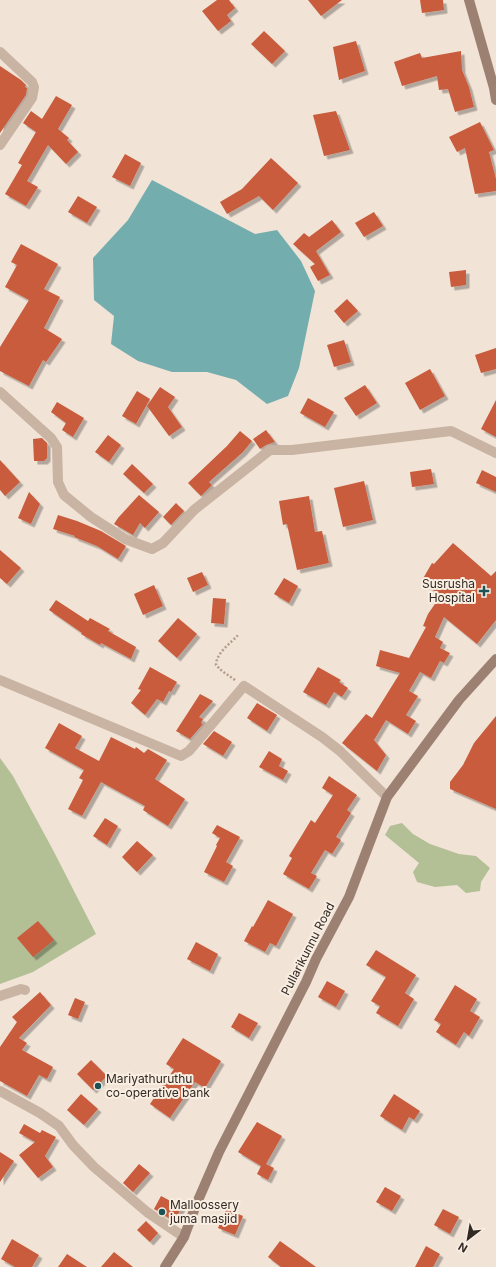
<svg xmlns="http://www.w3.org/2000/svg" width="496" height="1267" viewBox="0 0 496 1267" font-family="Inter,sans-serif">
<defs>
<filter id="shadow"><feDropShadow dx="3.5" dy="3.5" stdDeviation="0" flood-color="#0004"/></filter>
</defs>
<rect width="100%" height="100%" fill="#f1e3d6"/>
<path fill="#b3c096" d="M0,758l13,18 40,74 43,84 -63,38 -33,12z
M402,823l11,11 17,10 29,10 17,2 14,12 -9,14 -1,9 -14,2 -9,-8 -22,2 -18,-5 -4,-10 6,-9 -34,-28 5,-9z"/>
<path fill="#74adae" d="M152,180l103,54 22,-4 24,31 14,30 -16,77 -11,28 -21,8 -31,-24 -29,-8h-35l-34,-11 -27,-17 3,-28 -20,-16 -1,-42 35,-38z"/>
<path fill="#c85b3c" filter="url(#shadow)" d="M217,0h12l6,8 -8,7 4,6 -13,10 -16,-20z
M308,0h34l-21,16z
M420,0h23l1,10 -22,3z
M264,31l21,20 -13,13 -21,-20z
M356,41l9,30 -26,9 -6,-33z
M461,51l1,19 7,17 5,20 -19,5 -7,-23 -9,1 -2,-14 -35,10 -8,-24 26,-9 2,5z
M0,66l21,14 5,5 -1,2 2,1 -1,7 -26,38z
M56,96l16,9 -14,24 11,9 -2,2 11,12 -12,12 -18,-19 -21,36 11,6 -12,19 -21,-12 17,-29 -4,-2 18,-31 -13,-9 8,-12 11,8z
M336,111l14,39 -26,6 -11,-41z
M480,122l14,28 -5,2 7,27v12l-21,3 -10,-46 -8,4 -8,-15z
M125,154l16,9 -11,23 -18,-9z
M271,158l27,25 -25,27 -14,-14 -32,18 -7,-12 22,-13z
M78,196l19,11 -10,16 -19,-11z
M374,212l9,14 -19,11 -9,-14z
M332,220l9,12 -25,19 14,24 -12,6 -8,-14 5,-3 -22,-20 11,-11 5,4z
M21,244l37,20 -14,25 16,8 -16,31 18,11 -16,23 -3,-2 -14,26 -29,-15v-24l29,-47 -24,-13 12,-22 -6,-3z
M466,270v15l-15,2 -2,-15z
M347,299l11,12 -14,12 -10,-12z
M344,340l7,22 -17,5 -7,-22z
M496,348v21l-15,4 -6,-18z
M430,369l15,27 -25,14 -15,-27z
M365,385l12,18 -21,13 -12,-18z
M160,387l15,10 -7,10 14,20 -13,9 -22,-30z
M137,391l13,8 -14,25 -14,-8z
M308,398l26,14 -9,15 -25,-14z
M496,400v37l-15,-8z
M57,402l27,16 -11,19 -11,-7 4,-7 -15,-11z
M266,430l9,12 -9,3 -6,4 -7,-10z
M240,431l12,10 -9,11 -34,30 3,3 -11,11 -13,-13 39,-37z
M108,435l13,10 -12,17 -14,-10z
M42,438l5,5v15l-3,3h-10l-1,-22z
M0,460l20,22 -15,14 -5,-6z
M132,464l21,20 -9,9 -21,-19z
M431,469l3,15 -22,3 -2,-15z
M482,470l14,7v15l-20,-9z
M364,481l9,39 -30,7 -9,-39z
M29,492l11,12 -9,20 -13,-6z
M139,495l20,17 -14,16 -5,-5 -7,12 -19,-11 4,-6z
M309,496l6,36 7,-1 7,32 -32,7 -10,-46 -4,1 -4,-24z
M176,503l8,8 -13,14 -8,-8z
M58,515l19,6 24,10 25,15 -8,13 -21,-13 -23,-9 1,-1 -22,-7z
M453,543l38,33 5,-5v49l-19,24 -33,-27 -9,20 8,5 -3,6 10,5 -6,10 -4,-2 -9,17 -11,-6 -11,19 9,5 -12,19 10,6 -8,13 -22,-14 -12,20 12,15 -9,16 -35,-28 24,-29 6,4 28,-45 -24,-7 4,-16 29,8 17,-31 -3,-1 5,-12 13,-19 -20,-13 11,-19 2,1z
M0,550l21,18 -14,16 -7,-6z
M202,572l6,13 -15,7 -6,-14z
M284,578l14,8 -9,17 -15,-9z
M154,585l9,21 -20,9 -9,-21z
M213,598l13,1 -2,25 -13,-1z
M56,600l32,21 2,-3 20,11 -2,2 28,16 -5,12 -30,-16 -1,2 -19,-11 1,-1 -33,-23z
M178,618l19,16 -20,24 -19,-17z
M150,667l27,15 -6,10 -2,-1 -6,11 -6,-3 -12,16 -14,-12 10,-13 -3,-1z
M318,667l23,13 -2,2 9,6 -6,9 -8,-5 -8,13 -23,-13z
M200,694l13,7 -14,16 4,2 -2,4 2,1 -13,15 -14,-8z
M257,703l20,12 -10,16 -20,-13z
M496,716v93l-46,-20v-7l13,-17 11,-22z
M59,723l23,13 -7,12 24,13 12,-24 24,12 1,-2 8,6 4,-4 19,11 -12,19 30,20 -17,27 -25,-16 2,-4 -44,-24 -19,34 -14,-7 15,-29 -4,-2 5,-8 -39,-22z
M214,731l18,11 -9,14 -20,-12z
M269,751l13,8 -3,7 9,5 -5,9 -24,-13z
M329,776l28,19 -10,15 4,3 -15,24 5,3 -9,14 -7,-4 -14,23 6,3 -8,13 -26,-15 9,-16 -3,-2 13,-21 9,-15 4,3 18,-28 -11,-7z
M105,818l13,8 -11,19 -14,-9z
M217,825l23,12 -14,25 7,4 -9,16 -20,-10 13,-26 -1,-1 4,-7 -8,-5z
M137,841l16,14 -16,17 -15,-15z
M268,900l25,14 -17,32 -6,-3 -5,9 -21,-11 8,-15 1,1z
M38,921l16,19 -21,17 -16,-19z
M196,942l22,12 -8,17 -23,-12z
M376,950l40,25 -11,18 9,6 -16,27 -22,-13 4,-7 -9,-5 15,-24 -20,-12z
M327,981l18,10 -9,16 -18,-10z
M455,985l22,14 -7,12 10,6 -11,19 -5,-4 -8,13 -20,-13 5,-8 -7,-4z
M40,992l11,13 -32,33 8,5 -5,7 31,17 -6,12 -8,-4 -12,21 -27,-15v-34l17,-25 -5,-5z
M75,998l10,4 -7,17 -10,-4z
M239,1013l19,10 -9,15 -18,-11z
M183,1038l38,23 -16,27 -10,-6 -25,36 -20,-14 24,-35 -8,-5z
M91,1060l16,16 -14,14 -16,-16z
M81,1094l17,15 -14,16 -17,-15z
M394,1094l26,17 -6,9 -5,-3 -7,13 -22,-14z
M257,1122l25,14 -16,28 8,4 -6,12 -11,-6 4,-8 -23,-14z
M24,1124l16,9 2,-3 14,7 -11,19 8,11 -15,11 -19,-23 16,-13 -16,-9z
M0,1152l14,9 -14,21z
M139,1164l11,9 -17,19 -10,-9z
M385,1187l16,9 -9,15 -16,-9z
M161,1196l21,11 -8,14 -20,-12z
M226,1209l17,7 -8,19 -17,-7z
M443,1209l16,8 -9,17 -16,-9z
M146,1221l12,12 -8,9 -13,-12z
M12,1239l27,16 -7,12h-17l-14,-8z
M280,1241l14,10 22,16h-35l-13,-10z
M426,1246l14,8 -7,13h-18z
M114,1252l19,15h-32z
M67,1254l20,13h-29z"/>
<g fill="none" stroke-linecap="round" stroke-linejoin="round">
<path stroke="#b49d8c" stroke-width="2.5" stroke-dasharray="2 2" stroke-linecap="butt" d="M235,680l-13,-9 -6,-6c0,-12 15,-22 22,-30"/>
<path stroke="#c9b3a2" stroke-width="10" d="M0,52l32,30 2,5 -2,11 -32,47
M0,392l51,46 6,9 1,35 6,13 27,22 34,22 27,10 11,-6 31,-33 76,-60h22l159,-19 45,22
M0,680l181,76 8,-5 55,-65 78,51 18,14 47,46
M0,996l21,-7 4,1
M0,1091l40,22 19,13 14,19 21,22 53,45 37,25"/>
<path stroke="#9c8173" stroke-width="10" d="M469,0l25,88 2,12
M165,1267l19,-30 12,-32 23,-53 87,-170 10,-23 33,-62 38,-100 72,-97 37,-41"/>
</g>
<g fill="#1a5255" stroke="#f9eee2" stroke-width="1.5">
<path d="M482 585h4v4h4v4h-4v4h-4v-4h-4v-4h4z"/>
<circle cx="98" cy="1086" r="4"/>
<circle cx="162" cy="1212" r="4"/>
</g>
<g text-anchor="middle" stroke-width="4" stroke-linejoin="round" paint-order="stroke">
<g font-size="12" fill="#332924" stroke="#f9eee2" text-anchor="start">
<text x="475" y="588" text-anchor="end">Susrusha<tspan x="475" dy="14">Hospital</tspan></text>
<text x="106" y="1083">Mariyathuruthu<tspan x="106" dy="14">co-operative bank</tspan></text>
<text x="170" y="1209">Malloossery<tspan x="170" dy="14">juma masjid</tspan></text>
</g>
<g font-size="12" fill="#332924" stroke="#f9eee2">
<text transform="translate(308 949) rotate(-63)" y="4">Pullarikunnu Road</text>
</g>
</g>
<g transform="translate(468 1239) rotate(211)" stroke="#f9eee2" stroke-width="3" paint-order="stroke">
<path d="M0-3L7 15L0 10L-7 15Z" fill="#332924"/>
<text y="-6" font-size="11" font-weight="bold" text-anchor="middle" fill="#332924">N</text>
</g>
</svg>
